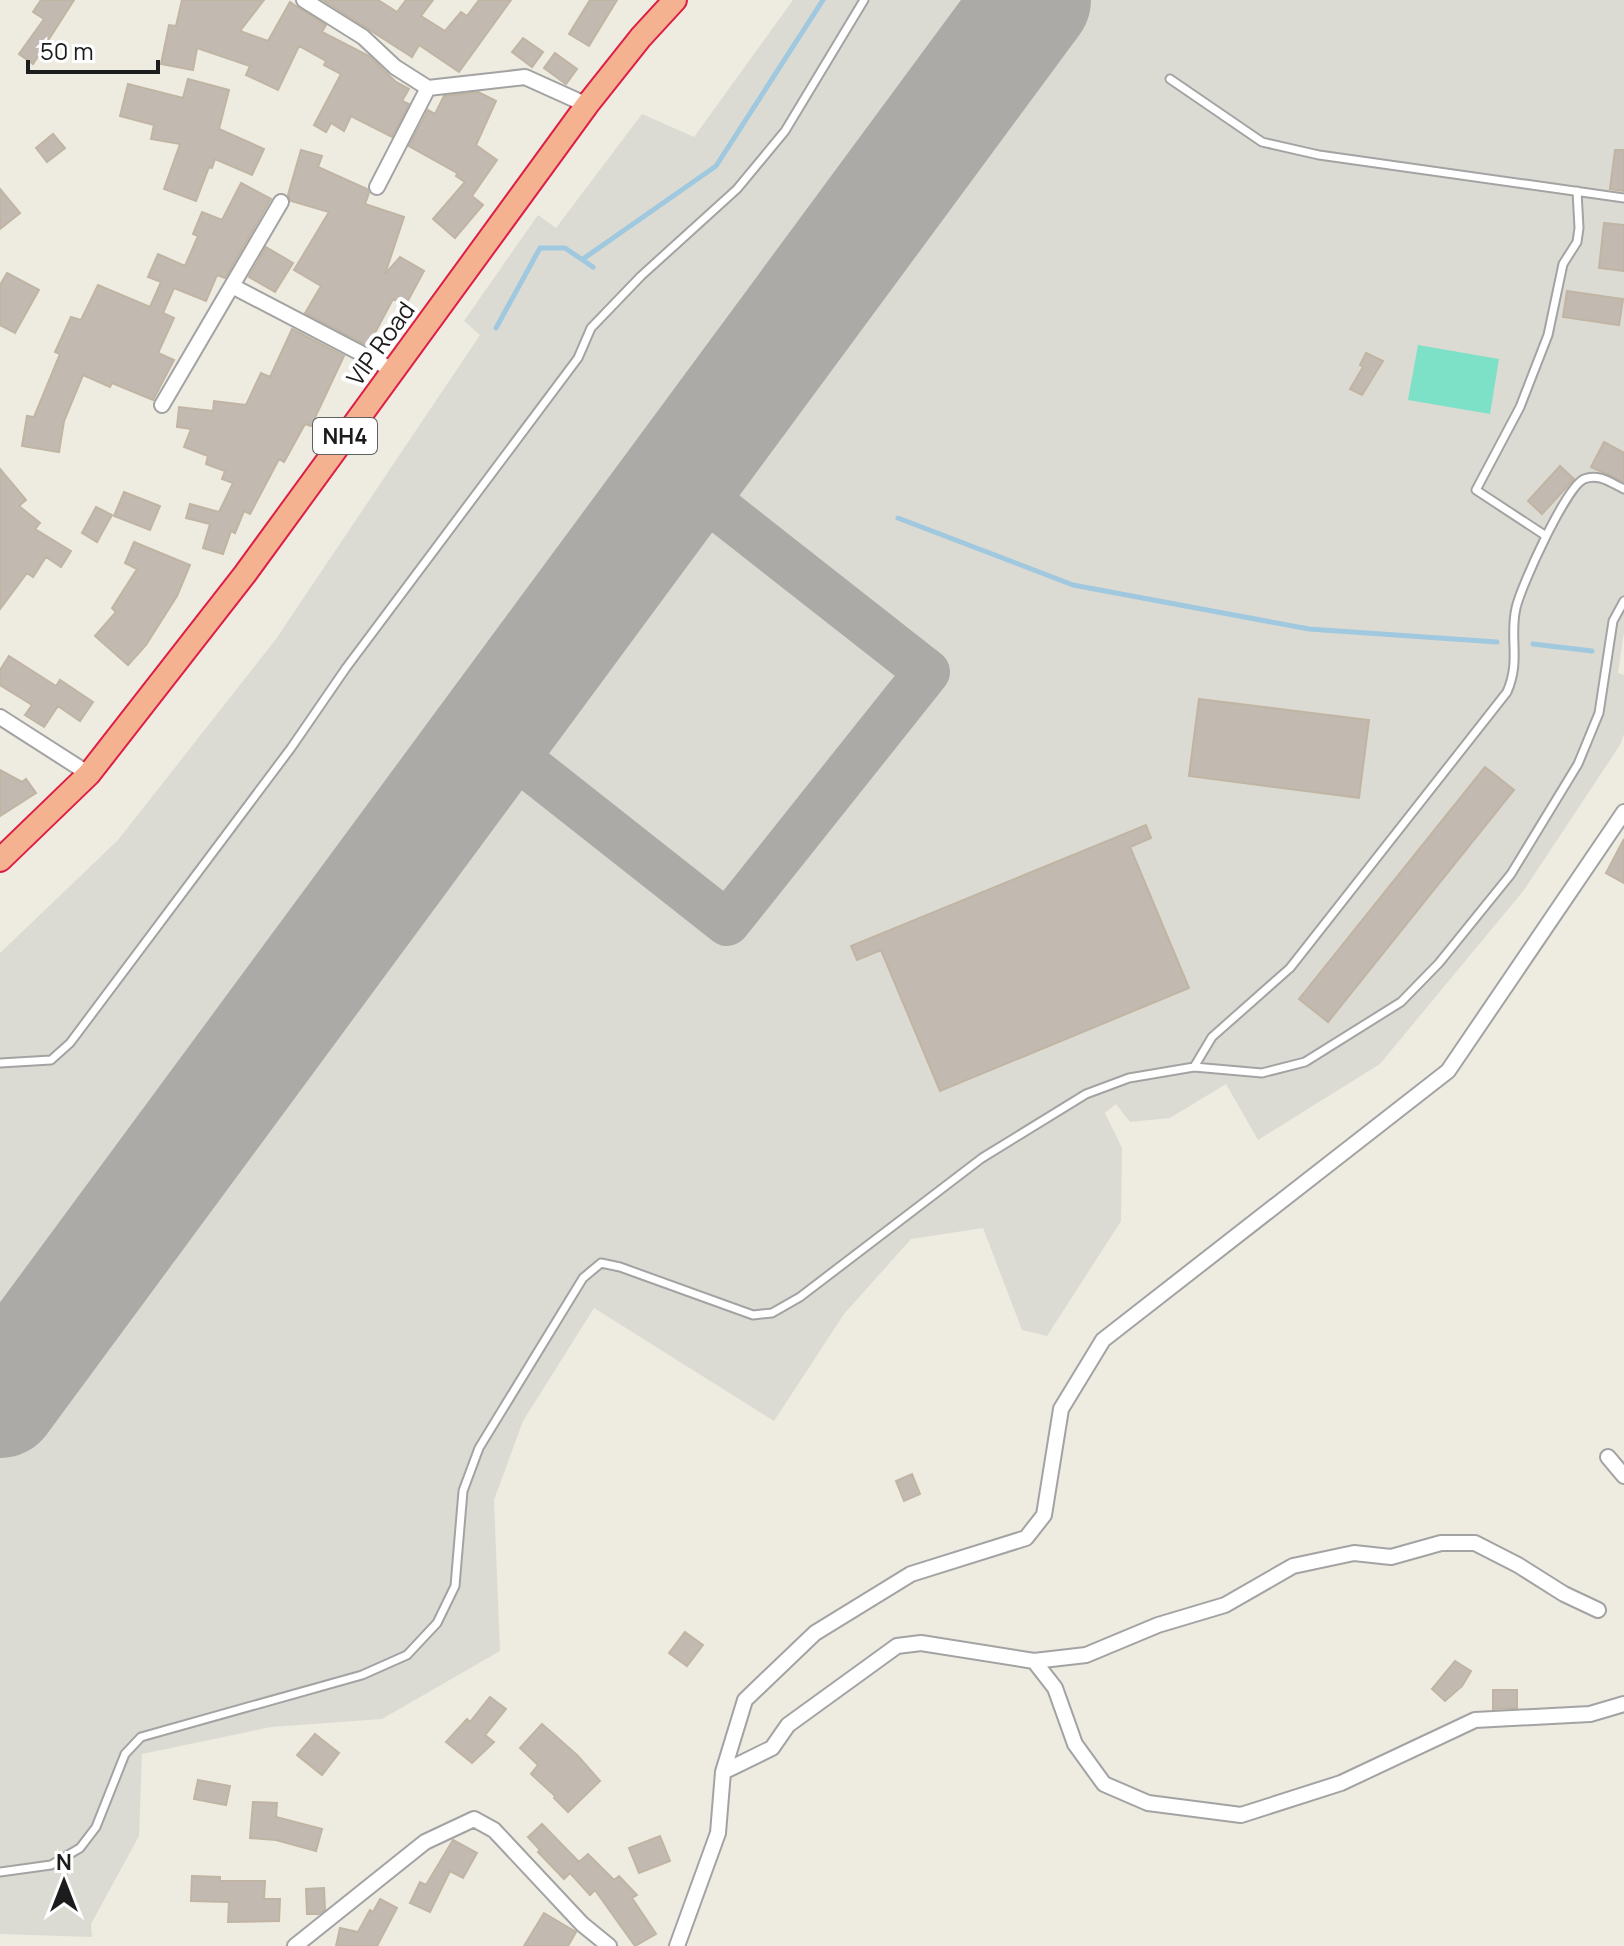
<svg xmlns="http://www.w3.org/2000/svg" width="1624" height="1946" viewBox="0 0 1624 1946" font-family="Manrope,sans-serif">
<rect width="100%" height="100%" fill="#eeebe1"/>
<path fill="#dcdbd3" d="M793,0h831v632l-6,41 6,2v59l-4,11 -96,145 -144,174 -122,76 -32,-56 -56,34 -40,4 -14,-18 -11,9 17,35 -1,73 -74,115 -25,-6 -39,-102 -72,11 -67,75 -70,107 -180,-113 -71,113 -29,79 6,151 -118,68 -111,8 -129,27 -3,82 -48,88 1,13 -92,-3v-981l118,-113 158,-201 204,-304 -16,-14 74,-106 18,13 86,-114 52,23z"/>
<path fill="#7ce1c7" d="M1418,345l81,14 -9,55 -82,-14z"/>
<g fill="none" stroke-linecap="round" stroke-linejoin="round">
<path stroke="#a0c8de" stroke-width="5" d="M583,259l133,-93 107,-166
M496,328l44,-80h25l28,19
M898,518l175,67 236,44 188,13
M1533,644l59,7"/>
<path stroke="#acaaa6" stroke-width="46" d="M490,736l237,187 200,-251 -247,-194"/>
<path stroke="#acaaa6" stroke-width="116" d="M0,1400l1033,-1400"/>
</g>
<path fill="#c2bab1" stroke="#c0b4a3" stroke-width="2" d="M41,0h33l-41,64 -14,-10 25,-35 -11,-7z
M182,0h82l-24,31 28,10 22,-39 6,4 30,19 -4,7 47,24 27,26 13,7 -7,12 7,3 -17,33 -41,-21 -7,15 -13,-8 -5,9 -12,-7 27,-51 -17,-9 2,-4 -27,-15 -21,44 -32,-15 4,-9 -53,-18 -4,22 -32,-6 8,-39 7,1z
M323,0h55l19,12 9,-12h27l-12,16 24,15 16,-19 6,4 12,-16h32l-52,72 -40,-27 -7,12z
M590,0h27l-28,46 -20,-12z
M523,38l20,14 -11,15 -20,-15z
M555,53l22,16 -11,15 -22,-16z
M188,79l41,11 -10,39 45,20 -12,26 -37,-16 -3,9 -3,-1 -13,34 -32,-12 16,-45 -29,-5 3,-14 -34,-9 8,-32 55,14z
M478,92l18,9 -20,44 21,15 -25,36 11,9 -28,33 -22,-19 32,-37 -9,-6 1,-3 -48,-27 17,-32 2,-4 7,4 9,-18z
M53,134l12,14 -18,14 -11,-14z
M301,150l21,6 -4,11 49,22 2,4 -4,11 39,13 -19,57 15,-17 24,14 -19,35 -12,-7 -25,47 -63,-33 16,-27 -27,-16 35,-58 -38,-11 -3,-6z
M1615,150h9v41l-14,-2z
M241,183l30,16 -46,79 -8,-3 -11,26 -32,-13 -11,25 11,5 -16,35 16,7 -21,40 -41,-17 -2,4 -27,-12 -19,46 -5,31 -37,-6 5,-30 7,1 26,-63 -5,-2 16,-35 10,3 17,-35 52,22 11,-25 -13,-5 10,-23 27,12 13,-30 -5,-2 9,-22 20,8z
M0,189l20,24 -20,16z
M1604,223l20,2v46l-25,-3z
M266,247l27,16 -18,29 -26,-15z
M7,273l32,17 -24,43 -15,-8v-40z
M1567,291l56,8 -4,26 -56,-8z
M292,329l52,27 -33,70 -6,-2 -21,38 -5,-3 -29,55 -6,-3 -9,22 -4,-2 -8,23 -20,-6 7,-24 -24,-6 4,-14 29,8 14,-29 -11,-4 3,-8 -19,-7 2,-8 -24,-9 7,-18 -14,-2 2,-20 34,4 1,-10 32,4 15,-32 9,4z
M1366,353l17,8 -21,34 -12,-6 13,-22 -3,-2z
M1604,442l20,11v29l-33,-15z
M1560,466l14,13 -32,35 -14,-13z
M0,469l26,31 -7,6 21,17 -5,6 36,22 -10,16 -15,-10 -13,20 -6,-4 -27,36z
M124,492l36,14 -10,24 -36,-14z
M96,507l16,8 -15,27 -15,-9z
M134,542l56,23 -13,31 -31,49 -18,20 -33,-29 21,-24 -4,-4 25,-39 -12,-6z
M9,656l47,30 4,-6 33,22 -13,19 -22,-15 -14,21 -19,-12 7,-10 -32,-20v-15z
M1199,699l170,21 -10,78 -170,-22z
M1485,767l29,23 -186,232 -29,-23z
M0,770l22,12 4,-3 10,14 -36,23z
M1146,825l5,13 -21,9 59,141 -249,103 -59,-141 -24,10 -6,-14z
M1624,839v44l-18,-10z
M912,1474l8,20 -16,7 -8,-20z
M685,1632l18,13 -16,21 -18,-13z
M1455,1661l16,10 -9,15 -17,15 -13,-12z
M1493,1690h24v18l-24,1z
M490,1697l16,12 -21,26 9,7 -22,21 -26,-21 21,-23 3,3z
M542,1724l36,32 22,25 -32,31 -14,-14 1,-2 -24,-22 7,-9 -18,-17z
M315,1734l24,19 -17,22 -25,-20z
M198,1780l32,6 -4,19 -32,-6z
M253,1802l24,1 -1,14 46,12 -6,22 -40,-11 -26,-2z
M542,1824l37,38 9,-8 26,26 5,-4 18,19 -5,3 24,36 -21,12 -40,-56 -5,5 -20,-22 -6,6 -26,-27 2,-2 -12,-13z
M660,1836l10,25 -31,12 -10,-25z
M453,1840l24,13 -14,25 -13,-7 -20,41 -20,-9 10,-21 6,3z
M192,1876l28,1v4h45l-1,18h16l-1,22 -51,1 1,-20 -38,-1z
M324,1888l1,22 -6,4h-12l-1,-25z
M380,1899l17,9 -20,38h-41l4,-18 18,4 12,-22 3,2z
M544,1913l32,19 -8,14h-44z"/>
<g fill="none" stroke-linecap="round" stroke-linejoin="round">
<g stroke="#a3a3a3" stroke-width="11">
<path id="service" d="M1170,79l92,63 57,13 305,43
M1546,536l-70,-46 44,-83 28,-72 15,-71 14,-22 2,-14 -2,-37
M0,1063l51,-3 19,-17 221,-295 55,-80 232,-310 13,-30 50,-52 96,-87 48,-58 79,-131
M1194,1067l18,-30 78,-69 217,-276c14,-32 2,-54 9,-84 5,-22 50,-121 68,-129 15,-6 27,4 40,10
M0,1872l51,-7 29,-17 16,-21 29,-73 16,-17 221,-62 45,-20 30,-32 18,-37 8,-95 16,-43 104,-170 18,-15 19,4 133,48 19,-2 28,-16 182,-139 104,-64 43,-16 65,-11 68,6 43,-11 96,-60 38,-39 72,-89 67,-110 21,-51 14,-92 11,-20"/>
</g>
<g stroke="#a3a3a3" stroke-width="18">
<path id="minor" d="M304,0l59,37 32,30 33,21 97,-11 62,28
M377,187l51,-99
M234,287l159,83
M162,405l119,-203
M0,717l89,57
M1608,1457l16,19
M1034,1661l21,27 20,56 29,40 44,19 93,12 100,-32 134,-63 115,-6 34,-10
M723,1772l49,-24 16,-23 109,-79 24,-3 113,18 52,-6 72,-30 67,-20 68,-39 61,-13 37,4 50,-14h34l43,22 46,29 34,16
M295,1946l130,-104 49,-23 20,11 88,94 27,22
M677,1946l41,-113 5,-61 22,-72 70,-67 96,-59 115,-36 18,-23 17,-106 42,-69 345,-269 176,-259"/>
</g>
<g stroke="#dd1e47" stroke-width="26">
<path id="trunk" d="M0,860l89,-86 156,-200 342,-469 54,-68 34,-37"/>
</g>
<use href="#service" stroke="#fff" stroke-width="7"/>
<use href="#minor" stroke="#fff" stroke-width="14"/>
<use href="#trunk" stroke="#f4b290" stroke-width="22"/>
</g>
<g text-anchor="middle" stroke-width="8" stroke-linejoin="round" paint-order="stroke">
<rect fill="#fff" stroke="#606060" stroke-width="2" x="313" y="418" width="64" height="36" rx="6"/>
<g font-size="22" font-weight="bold" fill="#1c1c1c">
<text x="345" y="444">NH4</text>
</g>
<g font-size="24" fill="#1c1c1c" stroke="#fff">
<text transform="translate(381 344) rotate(-54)" y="8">VIP Road</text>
</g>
</g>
<g transform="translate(64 1882)" stroke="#ffffff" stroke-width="6" paint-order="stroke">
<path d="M0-6L14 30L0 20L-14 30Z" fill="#1c1c1c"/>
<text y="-12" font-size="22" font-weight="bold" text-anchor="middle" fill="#1c1c1c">N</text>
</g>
<path d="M28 60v12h130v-12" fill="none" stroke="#1c1c1c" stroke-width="4"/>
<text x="40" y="60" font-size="24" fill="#1c1c1c" stroke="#ffffff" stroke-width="6" paint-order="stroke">50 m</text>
</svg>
